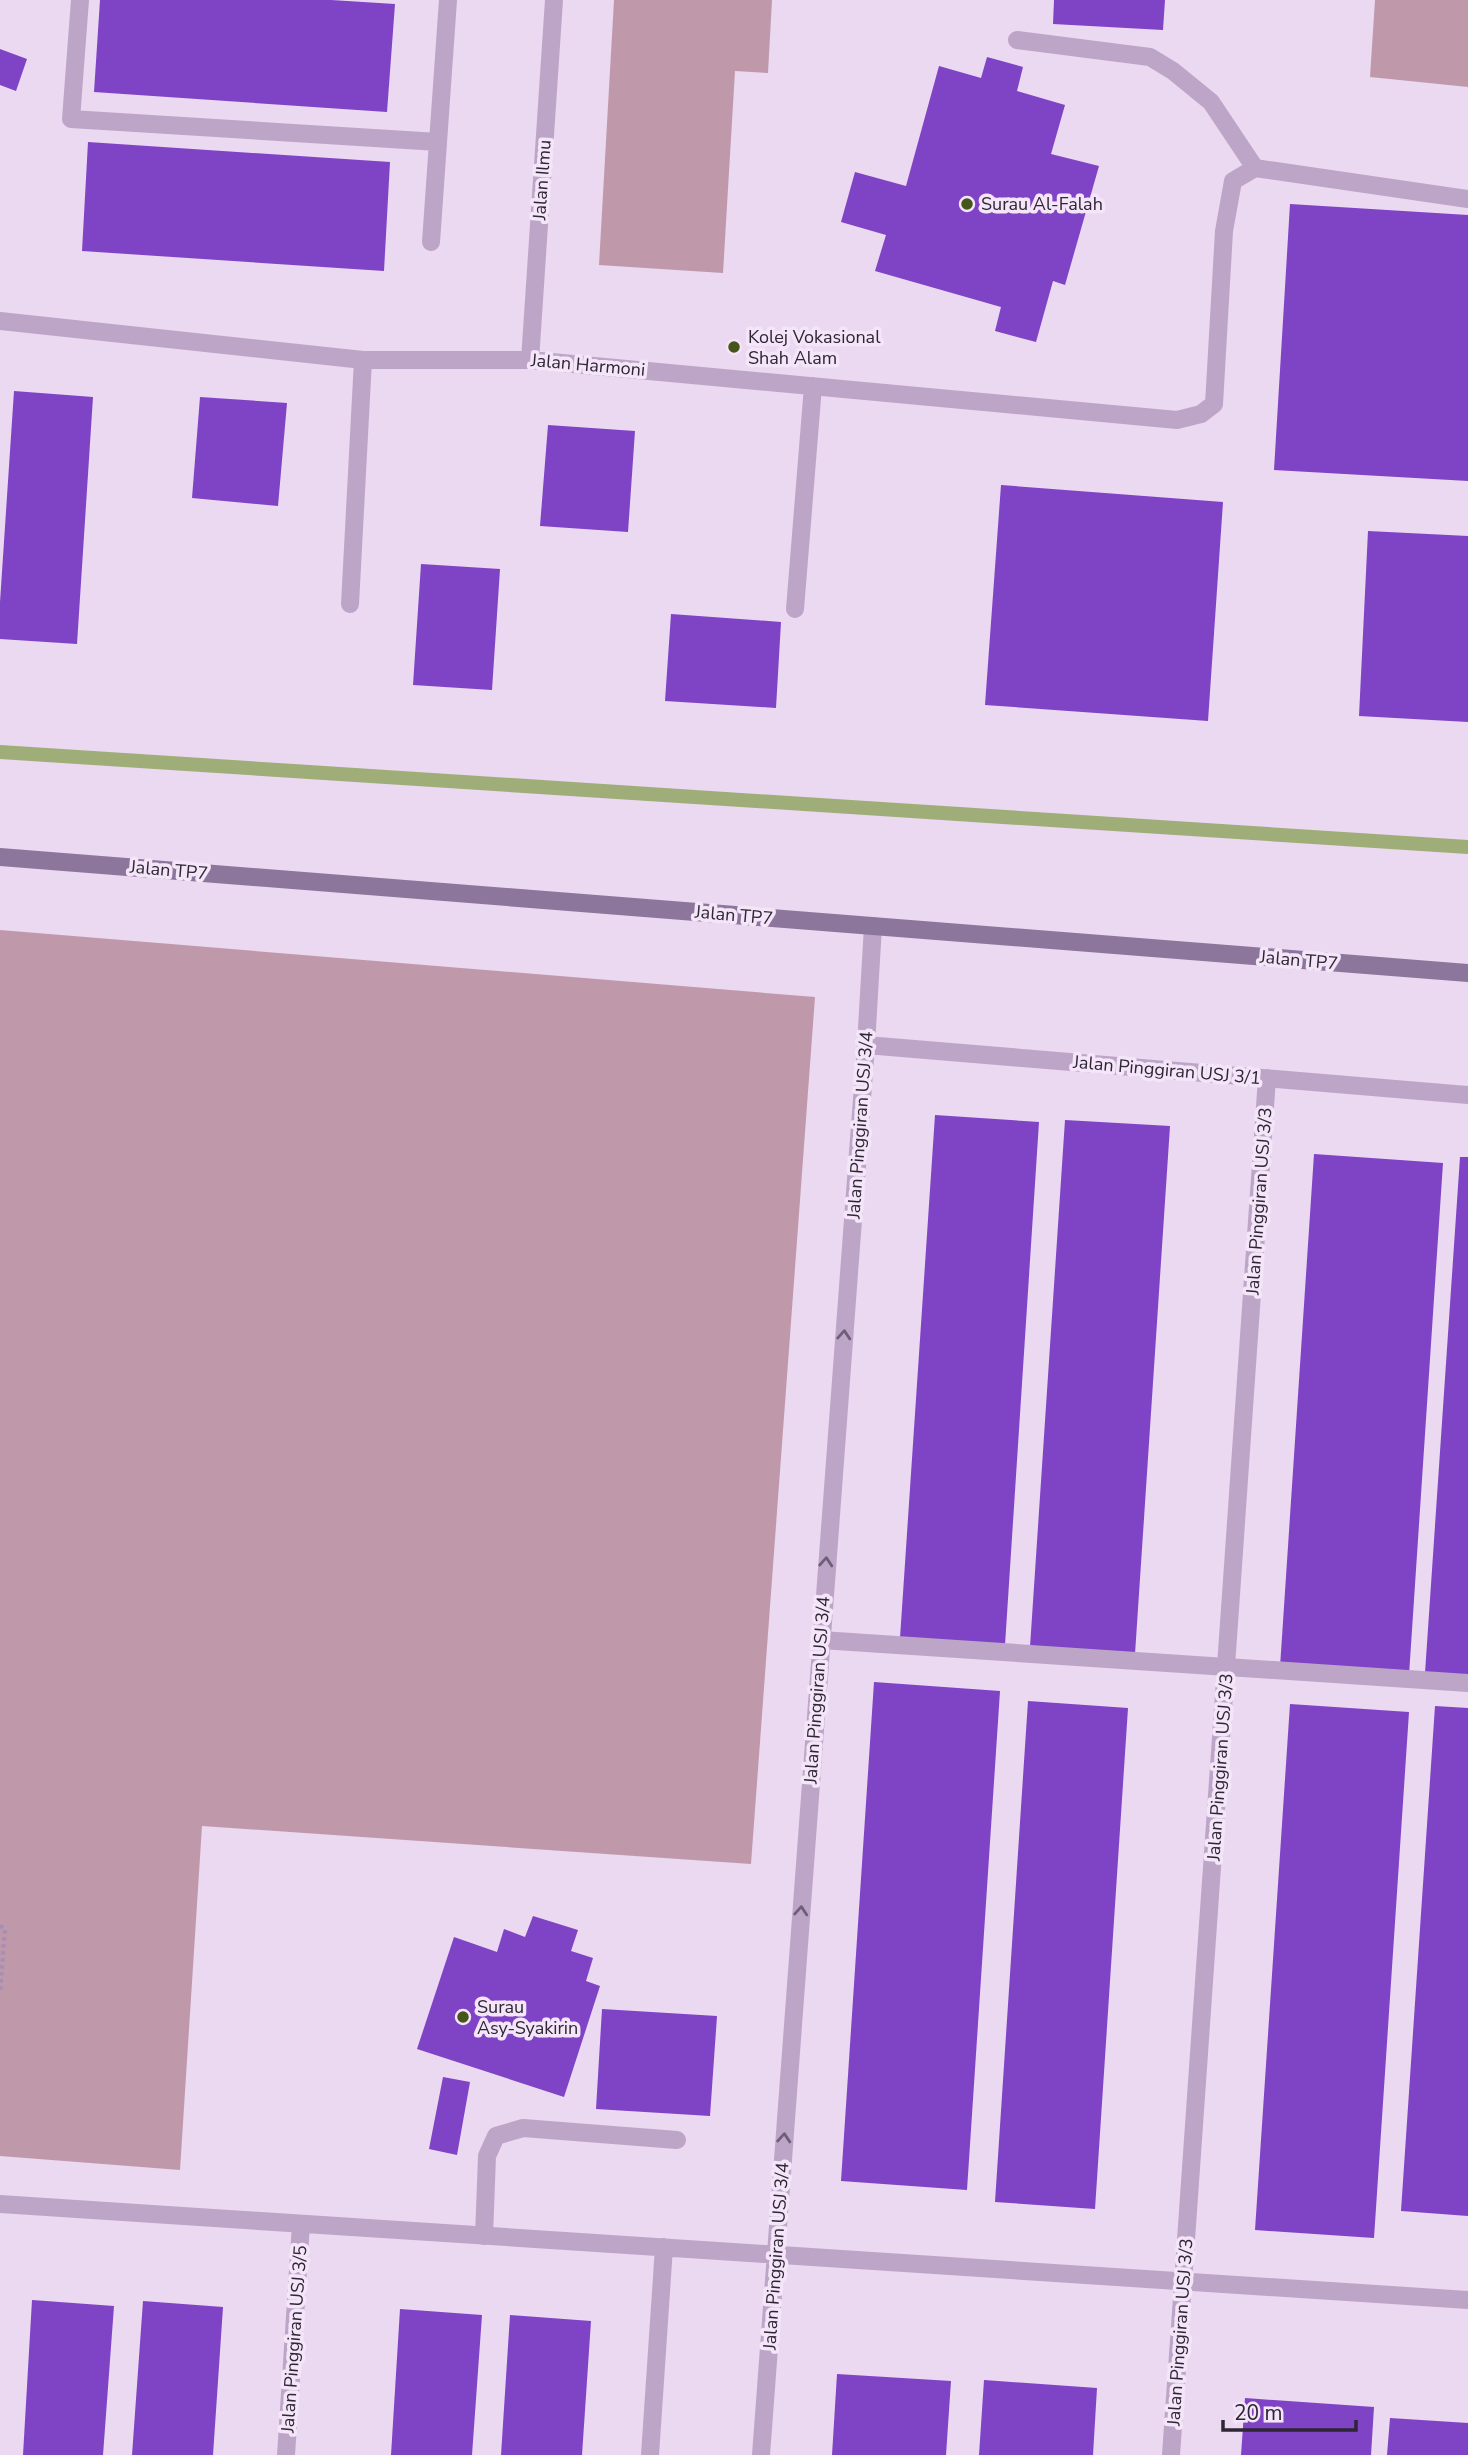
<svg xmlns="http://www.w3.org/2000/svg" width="1468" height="2455" viewBox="0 0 1468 2455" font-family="'Nunito Sans',sans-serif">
<rect width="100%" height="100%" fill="#ebd8f1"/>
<path fill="#bf99aa" d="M614,0h158l-4,73 -33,-2 -12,202 -124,-8z
M1375,0h93v87l-98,-10z
M0,930l815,67 -64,867 -549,-38 -22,344 -180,-14z"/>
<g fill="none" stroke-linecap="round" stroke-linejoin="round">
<path stroke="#9fad78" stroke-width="14" d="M0,752l1468,95"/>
</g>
<path fill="#7f43c5" d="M100,0h231l64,4 -8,108 -293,-20z
M1054,0h111l-2,30 -110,-6z
M0,49l27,10 -11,32 -16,-6z
M987,57l36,10 -6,24 48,14 -14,49 48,12 -34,119 -12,-4 -17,61 -41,-11 6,-24 -126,-36 11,-36 -45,-13 14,-50 51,14 33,-120 42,12z
M88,142l302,20 -6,109 -302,-20z
M1290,204l178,11v266l-194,-11z
M14,391l79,6 -16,247 -77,-5v-37z
M200,397l87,6 -9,103 -86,-8z
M548,425l87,6 -7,101 -88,-6z
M1001,485l222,17 -15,219 -223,-16z
M1368,531l100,5v186l-109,-6z
M421,564l79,5 -8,121 -79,-5z
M671,614l110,8 -5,86 -111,-7z
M935,1115l104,7 -34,523 -105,-7z
M1065,1120l105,6 -35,528 -105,-7z
M1314,1154l129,9 -34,512 -129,-8z
M1460,1157h8v519l-43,-3z
M874,1682l126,9 -33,499 -126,-9z
M1028,1701l100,7 -33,501 -100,-7z
M1290,1704l119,8 -35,526 -119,-8z
M1435,1706l33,2v508l-67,-5z
M533,1916l45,14 -7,21 22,7 -7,23 14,5 -36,111 -147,-48 37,-112 43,15 7,-23 21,8z
M602,2009l115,7 -7,100 -114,-7z
M443,2077l27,5 -13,73 -28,-6z
M32,2300l82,6 -11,149h-80z
M143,2301l80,6 -10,148h-81z
M400,2309l82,6 -10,140h-81z
M510,2315l81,6 -9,134h-81z
M837,2374l114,7 -5,74h-114z
M984,2380l113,8 -4,67h-114z
M1245,2398l129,9 -3,48h-130z
M1390,2418l78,5v32h-81z"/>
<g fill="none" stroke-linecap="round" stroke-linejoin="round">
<path stroke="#a78fb4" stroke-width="4.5" stroke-dasharray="3.5 3.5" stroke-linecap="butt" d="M0,1926l5,3 -5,63"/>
<path stroke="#bda5c8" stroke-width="18" d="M80,0l-9,119 367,23
M1017,40l133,17 23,14 38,31 44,66
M431,242l17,-242
M0,321l363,39h167l647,60 24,-6 13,-10 10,-173 9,-50 22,-13 213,31
M530,360l24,-360
M350,604l13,-244
M795,609l18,-223
M821,1640l647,43
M484,2236l3,-80 9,-20 27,-8 154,12"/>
<path stroke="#bda5c8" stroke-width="18" d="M866,1045l602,50
M0,2204l1468,96
M286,2455l15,-231
M650,2455l14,-208
M761,2455l105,-1410 7,-119
M1171,2455l96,-1377"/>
<path stroke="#8c769c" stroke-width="18" d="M0,857l1468,116"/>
</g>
<defs><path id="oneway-chevron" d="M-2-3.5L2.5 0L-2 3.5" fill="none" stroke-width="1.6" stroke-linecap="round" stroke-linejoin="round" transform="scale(1.75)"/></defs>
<g stroke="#6e5f77">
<use href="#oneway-chevron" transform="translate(844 1335) rotate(-86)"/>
<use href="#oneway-chevron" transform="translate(826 1562) rotate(-86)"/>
<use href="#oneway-chevron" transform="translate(801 1911) rotate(-86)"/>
<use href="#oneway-chevron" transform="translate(784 2138) rotate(-86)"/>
</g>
<g fill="#45551c" stroke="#f4e5f9" stroke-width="2.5">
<circle cx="967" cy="204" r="7"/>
<circle cx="734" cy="347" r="7"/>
<circle cx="463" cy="2017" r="7"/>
</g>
<g text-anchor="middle" stroke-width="7" stroke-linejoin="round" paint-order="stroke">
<g font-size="18" fill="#2e2634" stroke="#f4e5f9">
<text transform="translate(542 180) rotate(-86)" y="6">Jalan Ilmu</text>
<text transform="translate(588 365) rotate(5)" y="6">Jalan Harmoni</text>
<text transform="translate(169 870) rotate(5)" y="6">Jalan TP7</text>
<text transform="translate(734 915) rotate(5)" y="6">Jalan TP7</text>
<text transform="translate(1299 960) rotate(5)" y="6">Jalan TP7</text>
<text transform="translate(1167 1070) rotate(5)" y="6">Jalan Pinggiran USJ 3/1</text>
<text transform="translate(860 1125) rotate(-86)" y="6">Jalan Pinggiran USJ 3/4</text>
<text transform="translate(1259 1201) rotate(-86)" y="6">Jalan Pinggiran USJ 3/3</text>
<text transform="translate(817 1690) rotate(-86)" y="6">Jalan Pinggiran USJ 3/4</text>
<text transform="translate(1220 1767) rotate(-86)" y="6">Jalan Pinggiran USJ 3/3</text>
<text transform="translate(776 2256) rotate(-86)" y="6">Jalan Pinggiran USJ 3/4</text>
<text transform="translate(1180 2332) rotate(-86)" y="6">Jalan Pinggiran USJ 3/3</text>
<text transform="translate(294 2339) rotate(-86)" y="6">Jalan Pinggiran USJ 3/5</text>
</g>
<g font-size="18" fill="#2e2634" stroke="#f4e5f9" text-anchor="start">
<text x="981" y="210">Surau Al-Falah</text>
<text x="748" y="343">Kolej Vokasional<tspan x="748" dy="21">Shah Alam</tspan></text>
<text x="477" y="2013">Surau<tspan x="477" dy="21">Asy-Syakirin</tspan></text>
</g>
</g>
<path d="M1223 2420v10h133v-10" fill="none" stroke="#2e2634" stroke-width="3.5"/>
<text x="1234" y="2420" font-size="21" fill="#2e2634" stroke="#f4e5f9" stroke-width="5" paint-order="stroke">20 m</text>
</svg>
